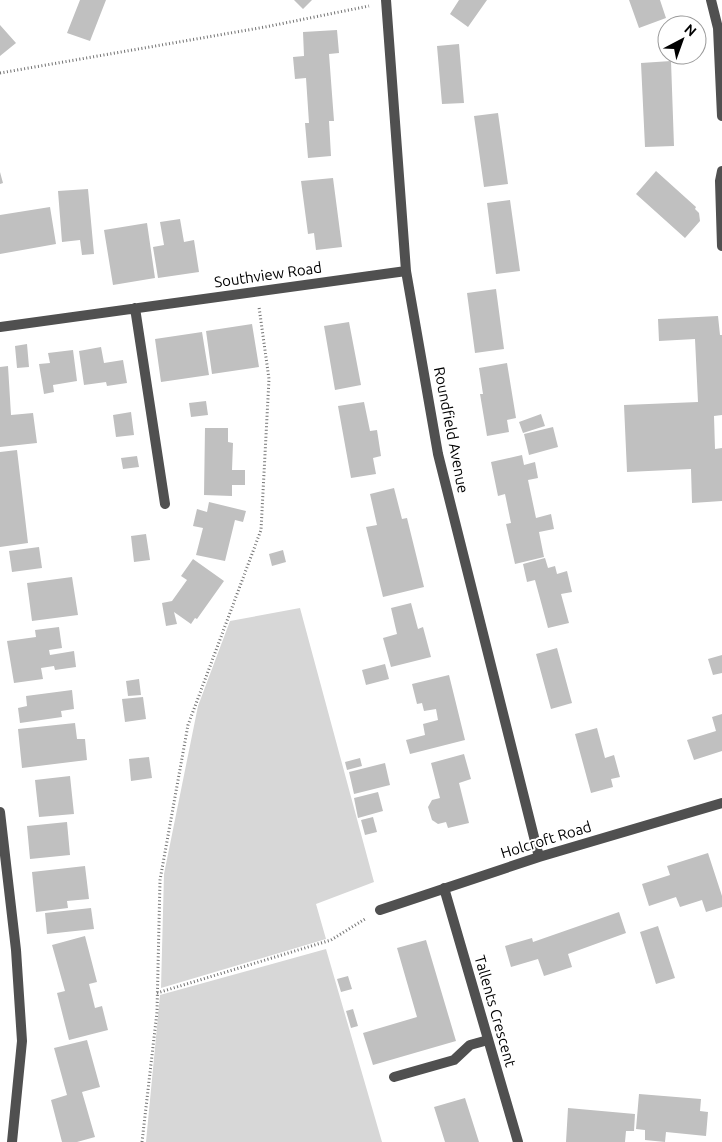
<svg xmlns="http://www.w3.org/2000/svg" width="722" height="1142" viewBox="0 0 722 1142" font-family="Ubuntu,sans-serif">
<rect width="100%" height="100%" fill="#fff"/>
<path fill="#d7d7d7" d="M300,608l74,274 -58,22 10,35 -165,49 3,-114 34,-168 32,-85z
M326,949l56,193h-236l14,-147z"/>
<path fill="#c0c0c0" d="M80,0h26l-16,41 -23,-8z
M294,0h18l-9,9z
M459,0h28l-19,27 -18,-13z
M629,0h31l6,18 -27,10z
M0,25l16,18 -16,13z
M337,30l2,23 -10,1 5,67h-5l2,35 -23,2 -3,-35h4l-3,-45 -11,1 -2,-22 11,-1 -1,-24z
M459,44l5,59 -22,1 -5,-58z
M671,61l3,85 -29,1 -4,-84z
M498,113l10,71 -24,3 -10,-71z
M656,171l40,36 -1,2 4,4 1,8 -15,17 -49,-44z
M0,172l3,11 -3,1z
M333,178l9,69 -26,3 -2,-17 -6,1 -7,-53z
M88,189l6,65 -12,1 -2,-15 -18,2 -4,-51z
M510,200l10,71 -24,3 -9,-71z
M50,207l6,37 -56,10v-39z
M180,219l4,23 10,-2 5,32 -41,6 -5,-31 11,-2 -4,-23z
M147,223l8,55 -42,7 -9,-55z
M496,289l8,60 -29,4 -8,-60z
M718,316l2,19h2v80l-8,1 1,33 7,-1v53l-30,2 -1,-34 -64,3 -3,-67 74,-3 -3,-63 -36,2 -1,-22z
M349,322l12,63 -26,5 -11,-64z
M252,324l7,43 -47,7 -6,-43z
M202,332l7,43 -48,7 -6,-43z
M27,344l2,23 -12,1 -2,-22z
M101,347l3,16 19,-3 4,23 -20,3 -1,-4 -22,3 -5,-34z
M73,350l4,31 -24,4 1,7 -10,2 -5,-30 11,-1 -2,-10z
M507,363l9,55 -9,2 2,12 -22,4 -7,-42h3l-4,-26z
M8,366l3,49 22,-2 4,30 -37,4v-80z
M206,401l2,14 -17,2 -2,-14z
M364,402l6,29 7,-1 4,26 -8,2 3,16 -25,4 -13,-72z
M131,412l3,23 -18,2 -3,-22z
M541,414l4,12 -22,7 -4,-11z
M553,427l5,20 -29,8 -5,-21z
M205,428h23v14l5,1 -1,27h13v15h-13v11l-28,-1z
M17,450l11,93 -28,4v-95z
M522,455l2,10 11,-3 3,16 -10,2 8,38 15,-4 3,15 -15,3 5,25 -29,7 -9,-40 5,-1 -6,-29 -7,2 -7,-34z
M137,456l2,11 -16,2 -2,-11z
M394,488l8,31 5,-1 17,69 -41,10 -17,-70 11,-2 -7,-31z
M209,502l37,9 -3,11 -8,-2 -10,41 -29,-6 7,-27 -10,-2 4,-17 10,3z
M146,534l4,26 -16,2 -3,-26z
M39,547l3,21 -30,4 -3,-21z
M283,550l3,12 -14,4 -3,-12z
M545,558l3,10 7,-2 2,8 10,-3 5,21 -11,2 8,29 -21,5 -13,-48 -8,2 -4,-18z
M193,559l31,22 -27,38 -2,-1 -4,6 -17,-12 3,12 -11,2 -4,-23 10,-2 15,-21 -6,-4z
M72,577l6,38 -46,6 -5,-38z
M411,603l7,26 5,-2 8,30 -40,10 -8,-29 14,-4 -6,-26z
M59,627l3,21 -13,2 1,5 24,-4 2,16 -21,3 -1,-4 -13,2 2,11 -29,4 -7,-42 29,-4 -1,-7z
M557,648l15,55 -21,6 -15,-55z
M722,655v18l-9,2 -5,-16z
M385,664l4,15 -23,6 -4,-15z
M449,675l16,65 -55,14 -4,-14 19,-5 -2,-11 15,-4 -2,-11 -12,2 -2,-8 -5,1 -5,-20z
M139,679l2,16 -13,1 -2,-15z
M72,690l2,19 -13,2 1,6 -42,6 -2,-15 9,-2 -1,-10z
M143,697l3,22 -21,3 -3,-23z
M722,714v37l-28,9 -7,-20 29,-9 -4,-14z
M75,723l2,16h8l2,21 -65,8 -4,-39z
M597,728l8,30 9,-3 6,22 -9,2 2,8 -22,6 -16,-59z
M464,754l7,25 -12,4 10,40 -21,5 -2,-6 -8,2 -6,-4 -4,-13 4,-7 8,-2 -9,-35z
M149,757l3,21 -21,3 -2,-22z
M360,758l2,8 -15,4 -2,-8z
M385,763l5,22 -36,9 -5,-22z
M70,776l4,38 -35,3 -4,-37z
M378,792l5,19 -25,7 -4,-20z
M373,817l4,15 -12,3 -4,-15z
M67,822l3,33 -40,4 -3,-33z
M708,853l14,43v11l-16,5 -4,-12 -22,7 -4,-10 -27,9 -7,-22 28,-9 -3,-9z
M85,866l4,33 -22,2 1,7 -32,4 -4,-40z
M91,908l3,21 -47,5 -2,-21z
M619,912l7,21 -58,21 4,13 -28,9 -6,-17 -27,8 -6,-21 27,-8 1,4z
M658,926l17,52 -19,6 -16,-52z
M85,936l12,46 -8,2 6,24 7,-2 6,24 -39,10 -12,-47 8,-2 -13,-46z
M426,940l30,101 -83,24 -10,-32 54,-16 -20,-69z
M348,976l4,13 -11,3 -4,-13z
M353,1009l5,17 -7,2 -5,-17z
M87,1040l13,47 -18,5 13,45 -18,5h-15l-11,-42 16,-5 -13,-47z
M639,1094l62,5 -1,12 8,1 -2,24 -40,-4 -1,10 -20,-2v-10l-9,-1z
M465,1098l14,44h-34l-11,-35z
M568,1108l67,6 -1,17h-8l-1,11h-59z"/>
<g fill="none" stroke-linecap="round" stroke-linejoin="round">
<path stroke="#727272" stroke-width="3" stroke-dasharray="1 2.5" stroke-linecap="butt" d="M0,73l265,-46 104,-21
M157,993l174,-53 34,-21
M142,1142l15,-130 3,-132 28,-155 73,-195 8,-151 -10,-72"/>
<path stroke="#505050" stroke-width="10" d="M722,246l-2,-65 2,-10
M394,1077l60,-17 16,-15 18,-5"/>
<path stroke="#505050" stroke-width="10" d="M386,0l20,271 32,183 101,403
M711,0l7,28 4,88
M135,308l30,196
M0,327l406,-56
M0,812l16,138 6,91 -10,101
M444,888l74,254
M380,910l159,-53 183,-54"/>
</g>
<g text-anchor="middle" stroke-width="4" stroke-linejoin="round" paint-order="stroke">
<g font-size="15" fill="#000" stroke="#fff">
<text transform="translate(268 275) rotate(-8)" y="5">Southview Road</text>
<text transform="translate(451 430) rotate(79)" y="5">Roundfield Avenue</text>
<text transform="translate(546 840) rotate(-17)" y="5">Holcroft Road</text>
<text transform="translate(495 1011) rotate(74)" y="5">Tallents Crescent</text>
</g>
</g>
<g transform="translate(682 40) rotate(41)"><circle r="24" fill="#ffffff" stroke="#999999"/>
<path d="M0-4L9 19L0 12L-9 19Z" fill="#000000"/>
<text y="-8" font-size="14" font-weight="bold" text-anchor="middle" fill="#000000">N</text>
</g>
</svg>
